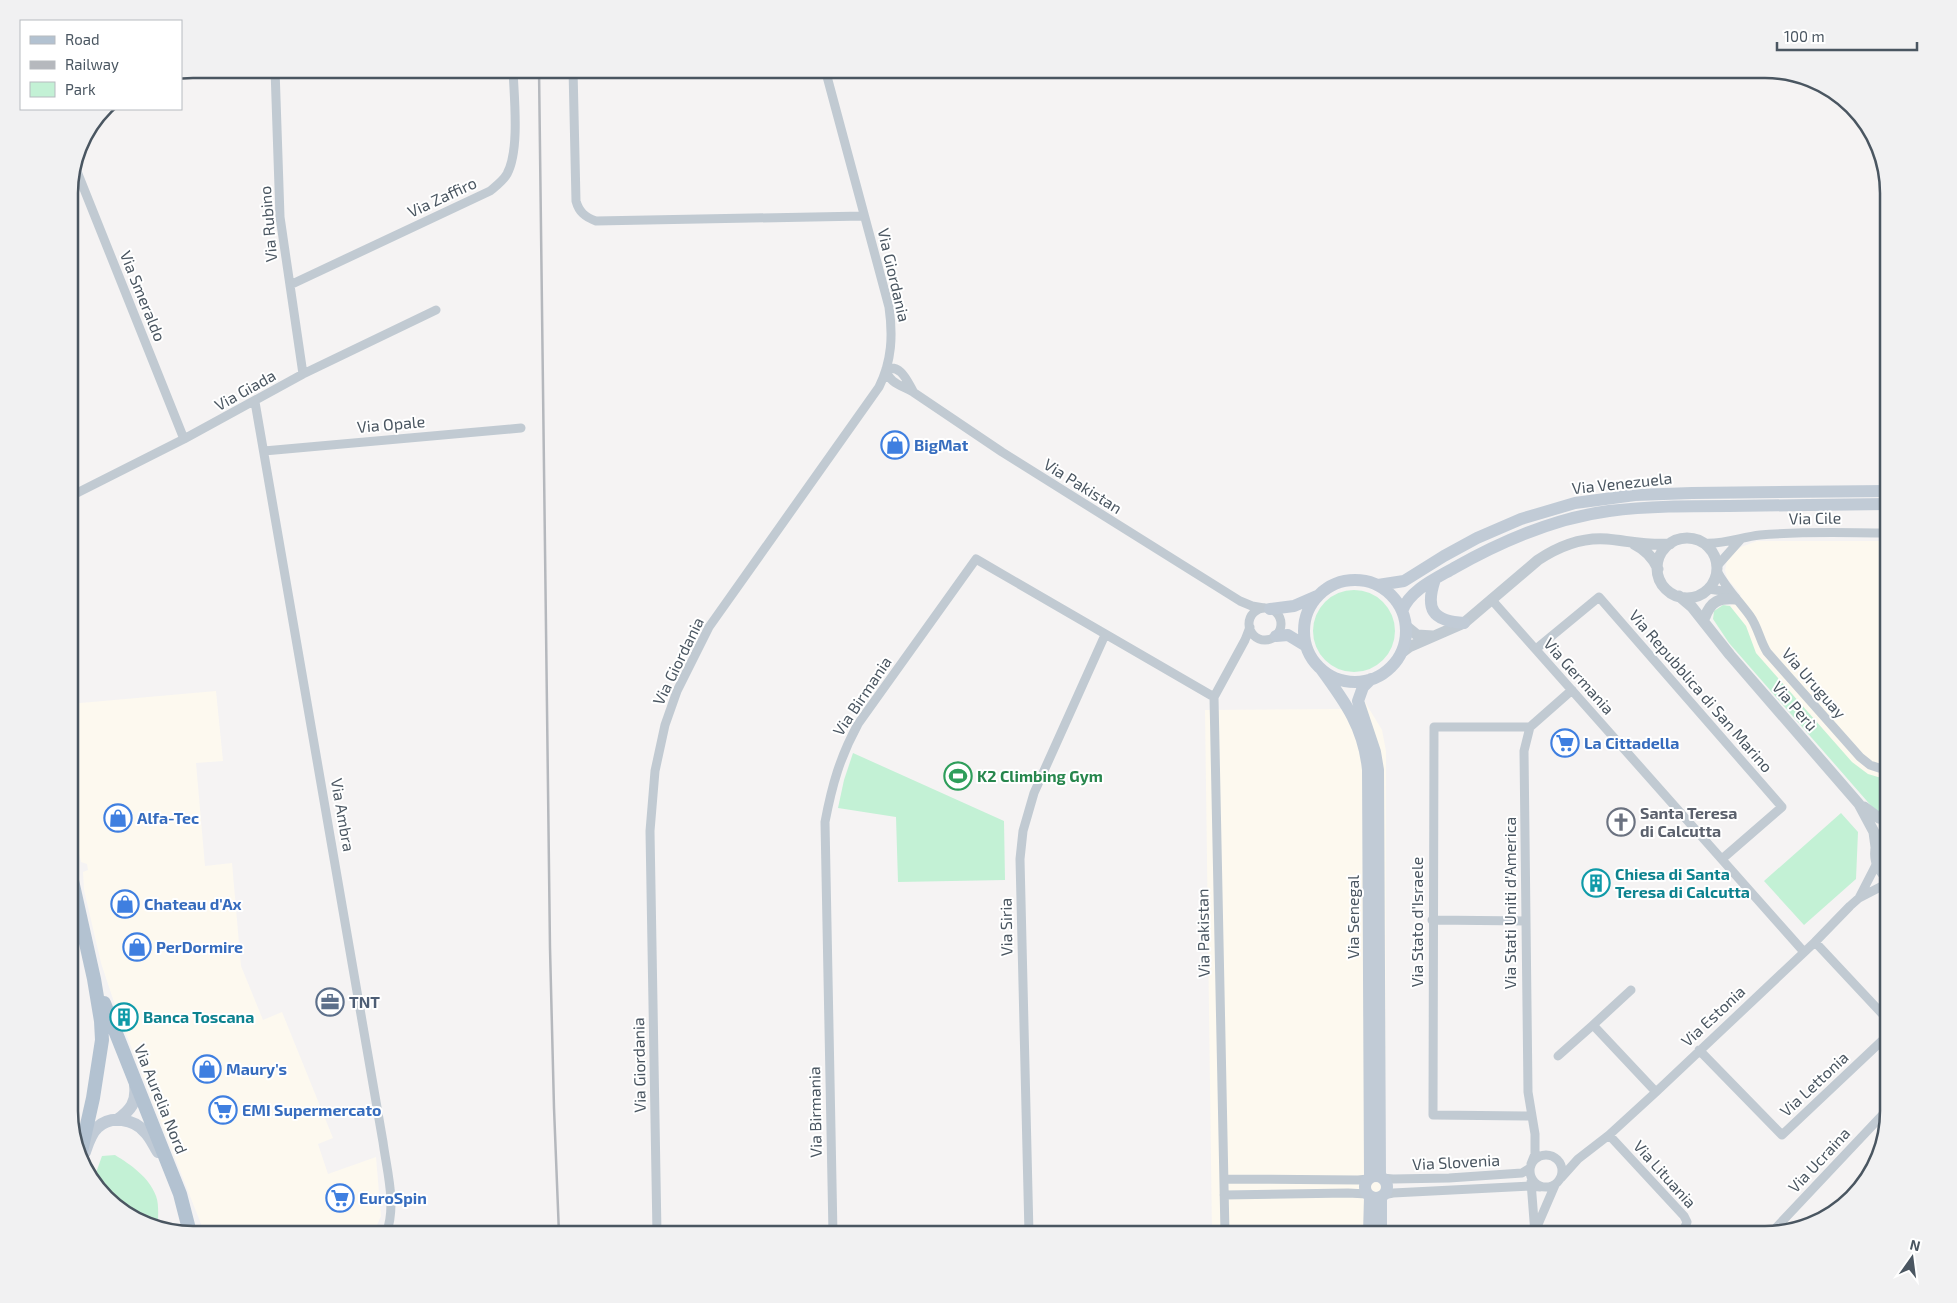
<svg xmlns="http://www.w3.org/2000/svg" width="1957" height="1303" viewBox="0 0 1957 1303" font-family="'Exo 2',sans-serif">
<rect width="100%" height="100%" fill="#f5f3f3"/>
<path fill="#fdf9ef" d="M1757,541h131v271l-5,-2 -4,2 -150,-169 -16,-24v-4l13,-10 4,1 11,-11 -14,-17 -2,-8 2,-9 5,-7 9,-7z
M216,691l7,70 -27,2 9,103 27,-3 9,103 22,54 19,-8 51,126 -15,6 10,30 48,-17 5,59 -8,18h-168l-88,-223 -16,-48 -17,-73 -1,-18 5,-2 -1,-6 -6,-2 -12,-54v-104z
M1365,702l17,28 4,21 -1,483h-173l-7,-524 135,-1z"/>
<path fill="#c3f1d5" d="M1313 631a41 41 0 1 1 82 0a41 41 0 1 1-82 0Z
M1723,605l7,1 16,20 10,27 96,109 16,12 20,6v32l-5,-2 -4,2 -6,-4 -144,-165 -16,-24 1,-8z
M853,753l151,68 1,59 -107,2 -2,-65 -58,-9 6,-28z
M1841,813l17,19 -2,47 -52,46 -40,-44z
M115,1155c16,10 34,22 41,41 3,8 2,19 2,28l-34,-10 -31,-33 9,-25z"/>
<g fill="none" stroke-linecap="round" stroke-linejoin="round">
<path stroke="#c1cad2" stroke-width="9" d="M275,69l5,148 23,157
M573,69l3,132c3,11 9,16 20,20l268,-5
M74,164l110,275
M290,285l200,-94c6,-5 13,-10 17,-17 13,-24 7,-77 6,-105
M886,369c2,14 17,17 27,23l89,60 238,149 12,5 12,2
M886,369c15,-5 21,12 27,22
M255,402l128,740c4,30 14,63 3,92
M264,451l257,-23
M69,497l115,-58 119,-65 133,-64
M1703,543c20,2 38,-6 57,-8 43,-4 86,-2 128,-2
M1717,566l24,-27
M1717,571c9,17 22,30 33,45 8,11 10,25 17,36l93,105 10,8 18,6
M1708,589l15,2 8,4
M1491,599l313,353
M1249 624a16 16 0 1 1 32 0a16 16 0 1 1-32 0Z
M1536,649l63,-52 183,210 -60,52
M1530,727h-96l-1,388 97,1
M1859,898l18,-35
M1432,920l94,1
M1815,942l73,78
M1631,990l-38,35 63,67
M1699,1050l83,85 106,-100
M1558,1056l35,-31
M1609,1135l75,81 3,6 -2,5 -8,7
M1530 1171a16 16 0 1 1 32 0a16 16 0 1 1-32 0Z
M1531,1164l4,-10v-20l-7,-42 -4,-341 6,-24 42,-37
M1382,1178l11,1 56,-1 73,-5 8,-5
M1561,1178l17,-19 31,-24 47,-43 159,-150 35,-36 9,-8 29,-15
M1224,1179l134,1 10,-1
M1531,1182l4,52
M1224,1195l124,-2 19,1
M1383,1195l10,-2 138,-7 9,1
M1536,1229l19,-44
M1772,1232l116,-123
M657,1234l-7,-403 5,-60 10,-46 12,-34 32,-64 170,-240c13,-26 14,-52 10,-80l-64,-238
M833,1234l-8,-412c7,-37 15,-65 33,-98l118,-165 238,138
M1029,1234l-9,-375 3,-28 11,-38 71,-158
M1225,1234l-11,-537 31,-57 5,-13"/>
<path stroke="#c1cad2" stroke-width="11" d="M1657 568a30 30 0 1 1 60 0a30 30 0 1 1-60 0Z
M1634,544c12,6 19,13 24,25
M1679,596l13,11 38,48 129,149 15,28 2,15
M1705,617c6,-16 14,-19 30,-18
M1406,626l11,9 16,1
M1401,653l8,-6 55,-24 74,-63c21,-14 44,-23 69,-21 21,2 42,7 63,5
M1864,807l15,11 9,3
M1888,830c-17,12 -16,36 0,48"/>
<path stroke="#c1cbd6" stroke-width="12" d="M1435,579c-10,30 -3,42 29,44
M1304 631a51 51 0 1 1 102 0a51 51 0 1 1-102 0Z
M1378,585l26,-4 40,-25 33,-18 44,-19 54,-16 60,-8 57,-2 196,-2
M1270,609l24,-3 23,-10
M1402,611c8,-21 33,-32 52,-43 46,-26 101,-50 155,-57 39,-5 80,-5 120,-5 53,-1 106,-1 159,-2
M1276,636l12,-1 18,11
M1321,669c25,34 43,59 47,101l2,407
M1371,679l-8,8 -5,14 17,51 3,18 2,406
M117,1120c14,-10 20,-18 18,-35
M85,1152c3,-9 6,-19 13,-25 13,-12 36,-8 47,5 6,6 9,14 13,20
M1365 1187a11 11 0 1 1 22 0a11 11 0 1 1-22 0Z
M1381,1197v37
M1369,1234l1,-37"/>
<path stroke="#b3c2d1" stroke-width="14" d="M69,867l25,112 7,42 1,19 -9,58 -13,58
M104,1003l76,191 10,39"/>
<path stroke="#b5b8bd" stroke-width="2.5" d="M539,69l11,879 4,160 5,126"/>
</g>
<defs>
<g id="shop-ring" transform="scale(1.4375)"><circle r="9.5" fill="#fff" stroke="#3f7fe0" stroke-width="1.5"/><path d="M-5-2.5h2.3a2.7 3.5 0 0 1 5.4 0H5L5.5 6h-11ZM-1.5-2.5h3a1.5 2.3 0 0 0-3 0Z" fill="#3f7fe0"/></g>
<g id="supermarket-ring" transform="scale(1.4375)"><circle r="9.5" fill="#fff" stroke="#3f7fe0" stroke-width="1.5"/><path d="M-6-5.5h2.5l.6 2H6L4.5 2H-2.5L-4.4-4H-6ZM-1.5 3.2a1.3 1.3 0 1 0 .1 0ZM3 3.2a1.3 1.3 0 1 0 .1 0Z" fill="#3f7fe0"/></g>
<g id="stadium-ring" transform="scale(1.4375)"><circle r="9.5" fill="#fff" stroke="#2e9e5b" stroke-width="1.5"/><path d="M0-5a6.5 5 0 1 0 0 10a6.5 5 0 1 0 0-10ZM-3.5-1.8h7v3.6h-7Z" fill="#2e9e5b"/></g>
<g id="church-ring" transform="scale(1.4375)"><circle r="9.5" fill="#fff" stroke="#6b7280" stroke-width="1.5"/><path d="M-1.2-6h2.4v3.5h3.3v2.4h-3.3V6h-2.4V-.1h-3.3v-2.4h3.3Z" fill="#6b7280"/></g>
<g id="building-ring" transform="scale(1.4375)"><circle r="9.5" fill="#fff" stroke="#0f9aa8" stroke-width="1.5"/><path d="M-4-6H4V6H1V3H-1V6H-4ZM-2.5-4.3h1.7v1.8h-1.7ZM.8-4.3h1.7v1.8H.8ZM-2.5-1h1.7V.8h-1.7ZM.8-1h1.7V.8H.8Z" fill="#0f9aa8"/></g>
<g id="office-ring" transform="scale(1.4375)"><circle r="9.5" fill="#fff" stroke="#5c6f8a" stroke-width="1.5"/><path d="M-6-3h4V-5.5h4V-3h4V5H-6ZM-1-4.5V-3h2v-1.5ZM-6 0V1H6V0Z" fill="#5c6f8a"/></g>
</defs>
<g fill-rule="evenodd">
<use href="#shop-ring" x="895" y="445"/>
<use href="#supermarket-ring" x="1565" y="743"/>
<use href="#stadium-ring" x="958" y="776"/>
<use href="#shop-ring" x="118" y="818"/>
<use href="#church-ring" x="1621" y="822"/>
<use href="#building-ring" x="1596" y="883"/>
<use href="#shop-ring" x="125" y="904"/>
<use href="#shop-ring" x="137" y="947"/>
<use href="#office-ring" x="330" y="1002"/>
<use href="#building-ring" x="124" y="1017"/>
<use href="#shop-ring" x="207" y="1069"/>
<use href="#supermarket-ring" x="223" y="1110"/>
<use href="#supermarket-ring" x="340" y="1198"/>
</g>
<g text-anchor="middle" stroke-width="4" stroke-linejoin="round" paint-order="stroke">
<g font-size="16" fill="#4a5661" stroke="#fff">
<text transform="translate(442 197) rotate(-25)" y="6">Via Zaffiro</text>
<text transform="translate(268 224) rotate(-95)" y="6">Via Rubino</text>
<text transform="translate(894 275) rotate(77)" y="6">Via Giordania</text>
<text transform="translate(143 296) rotate(68)" y="6">Via Smeraldo</text>
<text transform="translate(245 390) rotate(-29)" y="6">Via Giada</text>
<text transform="translate(391 424) rotate(-5)" y="6">Via Opale</text>
<text transform="translate(1622 483) rotate(-6)" y="6">Via Venezuela</text>
<text transform="translate(1083 486) rotate(32)" y="6">Via Pakistan</text>
<text transform="translate(1815 518) rotate(-1)" y="6">Via Cile</text>
<text transform="translate(678 661) rotate(-64)" y="6">Via Giordania</text>
<text transform="translate(1579 676) rotate(48)" y="6">Via Germania</text>
<text transform="translate(1814 683) rotate(49)" y="6">Via Uruguay</text>
<text transform="translate(1701 691) rotate(49)" y="6">Via Repubblica di San Marino</text>
<text transform="translate(862 696) rotate(-56)" y="6">Via Birmania</text>
<text transform="translate(1795 706) rotate(49)" y="6">Via Perù</text>
<text transform="translate(343 815) rotate(80)" y="6">Via Ambra</text>
<text transform="translate(1510 903) rotate(-90)" y="6">Via Stati Uniti d'America</text>
<text transform="translate(1353 917) rotate(-90)" y="6">Via Senegal</text>
<text transform="translate(1417 922) rotate(-90)" y="6">Via Stato d'Israele</text>
<text transform="translate(1006 927) rotate(-91)" y="6">Via Siria</text>
<text transform="translate(1203 933) rotate(-91)" y="6">Via Pakistan</text>
<text transform="translate(1713 1016) rotate(-43)" y="6">Via Estonia</text>
<text transform="translate(639 1065) rotate(-91)" y="6">Via Giordania</text>
<text transform="translate(1814 1084) rotate(-43)" y="6">Via Lettonia</text>
<text transform="translate(161 1099) rotate(68)" y="6">Via Aurelia Nord</text>
<text transform="translate(815 1112) rotate(-91)" y="6">Via Birmania</text>
<text transform="translate(1819 1160) rotate(-47)" y="6">Via Ucraina</text>
<text transform="translate(1456 1162) rotate(-3)" y="6">Via Slovenia</text>
<text transform="translate(1665 1174) rotate(48)" y="6">Via Lituania</text>
</g>
<g font-size="16" font-weight="bold" fill="#366cbe" stroke="#fff" text-anchor="start">
<text x="914" y="451">BigMat</text>
<text x="1584" y="749">La Cittadella</text>
<text x="137" y="824">Alfa-Tec</text>
<text x="144" y="910">Chateau d'Ax</text>
<text x="156" y="953">PerDormire</text>
<text x="226" y="1075">Maury's</text>
<text x="242" y="1116">EMI Supermercato</text>
<text x="359" y="1204">EuroSpin</text>
</g>
<g font-size="16" font-weight="bold" fill="#27864d" stroke="#fff" text-anchor="start">
<text x="977" y="782">K2 Climbing Gym</text>
</g>
<g font-size="16" font-weight="bold" fill="#5b616d" stroke="#fff" text-anchor="start">
<text x="1640" y="819">Santa Teresa<tspan x="1640" dy="18">di Calcutta</tspan></text>
</g>
<g font-size="16" font-weight="bold" fill="#0d838f" stroke="#fff" text-anchor="start">
<text x="1615" y="880">Chiesa di Santa<tspan x="1615" dy="18">Teresa di Calcutta</tspan></text>
<text x="143" y="1023">Banca Toscana</text>
</g>
<g font-size="16" font-weight="bold" fill="#4e5e75" stroke="#fff" text-anchor="start">
<text x="349" y="1008">TNT</text>
</g>
</g>
<path d="M0 0H1957V1303H0ZM193 78H1765A115 115 0 0 1 1880 193V1111A115 115 0 0 1 1765 1226H193A115 115 0 0 1 78 1111V193A115 115 0 0 1 193 78Z" fill="#f1f1f2" fill-rule="evenodd"/>
<path fill="none" stroke="#4a5661" stroke-width="2.5" d="M193 78H1765A115 115 0 0 1 1880 193V1111A115 115 0 0 1 1765 1226H193A115 115 0 0 1 78 1111V193A115 115 0 0 1 193 78Z"/>
<rect x="20" y="20" width="162" height="90" fill="#ffffff" stroke="#b7bbc0"/>
<rect x="30" y="36" width="25" height="8" fill="#b3c2d1" stroke="#b7bbc0"/>
<text x="65" y="45" font-size="15" fill="#4a5661">Road</text>
<rect x="30" y="61" width="25" height="8" fill="#b5b8bd" stroke="#b7bbc0"/>
<text x="65" y="70" font-size="15" fill="#4a5661">Railway</text>
<rect x="30" y="82" width="25" height="15" fill="#c3f1d5" stroke="#b7bbc0"/>
<text x="65" y="95" font-size="15" fill="#4a5661">Park</text>
<g transform="translate(1912 1258) rotate(14)" stroke="#ffffff" stroke-width="4" paint-order="stroke">
<path d="M0-4L9 19L0 12L-9 19Z" fill="#4a5661"/>
<text y="-8" font-size="14" font-weight="bold" text-anchor="middle" fill="#4a5661">N</text>
</g>
<path d="M1777 42v8h140v-8" fill="none" stroke="#4a5661" stroke-width="2.5"/>
<text x="1784" y="42" font-size="15" fill="#4a5661" stroke="#ffffff" stroke-width="4" paint-order="stroke">100 m</text>
</svg>
